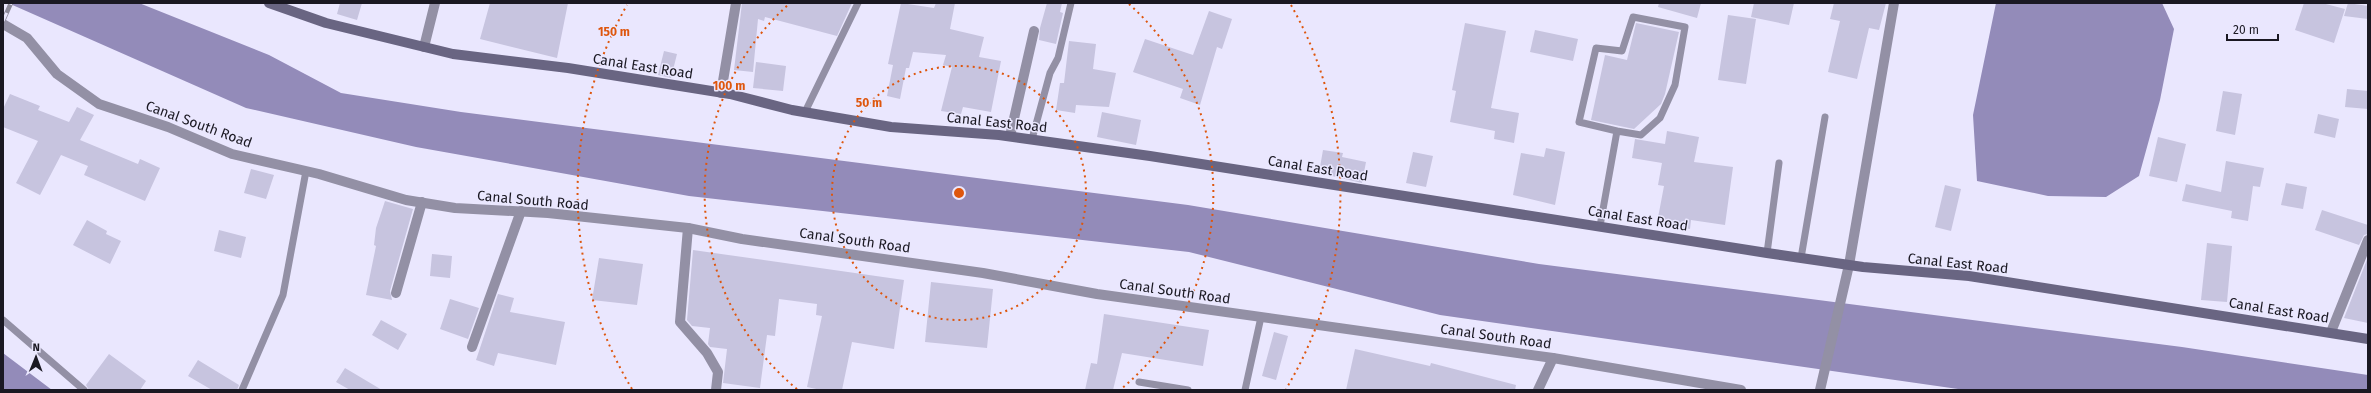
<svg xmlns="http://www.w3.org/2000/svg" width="2371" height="393" viewBox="0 0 2371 393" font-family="'Fira Sans',sans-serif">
<rect width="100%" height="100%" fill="#eae7fe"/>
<path fill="#938bb9" d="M8,3h131l130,52 72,38 120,19 727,93 351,59 643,83 186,28v15h-403l-525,-75 -251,-63 -500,-56 -273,-49 -170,-39z
M1996,3h166l12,26 -14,71 -21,76 -33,21 -58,-1 -71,-15 -4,-66z
M3,353l49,37h-49z"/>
<path fill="#c7c4df" d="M340,3h22l-5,17 -20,-6z
M490,3h78l-11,55 -77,-19z
M742,3h110l-15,33 -72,-19 -1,4 -6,-2 -5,53 -19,-2z
M901,3l33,5 2,-5h19l-5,26 34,8 -5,20 22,4 -10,51 -28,-5 -2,7 -20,-3 11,-44 -9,-2 3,-10 -33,-3 -4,16h-3l-6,31 -13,-3 6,-31 -5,-1z
M1047,3h15l-2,9 3,1 -7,31 -17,-4 1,-12z
M1659,3h42l-4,15 -39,-11z
M1754,3h40l-5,22 -38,-8z
M1834,3h52l-7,27 -10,-2 -12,51 -29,-7 12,-51 -10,-2z
M2304,3h18l23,6 -11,34 -39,-13z
M2348,3l20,3v13l-24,-3z
M1209,11l23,8 -10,30 -5,-2 -17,58 -20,-7 3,-9 -50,-17 12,-33 48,16z
M1728,15l28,4 -10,65 -28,-4z
M1465,23l41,8 -15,77 28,5 -5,30 -20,-4 1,-8 -45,-9 6,-31 -4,-1z
M1636,23l43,9 -14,62 -4,10 -27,25 -43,-9 14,-65 22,5z
M1535,30l43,9 -5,22 -43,-9z
M1069,41l27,3 -3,25 23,4 -7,34 -33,-2 -1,8 -19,-3 4,-27h4z
M664,51l13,3 -6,24 -13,-3z
M756,62l30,4 -3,25 -30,-3z
M2347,89l21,2v18l-23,-2z
M2223,91l19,3 -7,41 -19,-4z
M10,94l30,12 -2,4 31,12 8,-15 17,8 -14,25 58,24 2,-5 20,9 -15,33 -61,-26 4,-9 -27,-11 -21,40 -24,-12 22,-42 -35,-14v-18z
M1102,112l39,8 -5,25 -39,-8z
M2318,114l21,5 -4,19 -21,-5z
M1667,131l32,6 -5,25 39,5 -8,58 -34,-5 -1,9 -33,-6 7,-37 -6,-1 4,-22 -30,-5 3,-19 30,5z
M2158,137l28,7 -9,38 -28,-6z
M1546,148l19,4 -10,53 -42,-10 8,-42 23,4z
M1323,150l20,3 -1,4 24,5 -4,21 -43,-10z
M1413,152l20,4 -7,31 -20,-4z
M2226,161l38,7 -4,19 -7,-1 -5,35 -17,-3 1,-7 -50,-10 4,-17 35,8z
M251,169l23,6 -8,24 -22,-6z
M2286,183l21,4 -4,22 -22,-4z
M1945,185l16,4 -10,42 -16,-4z
M385,201l28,8 -23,82 2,9 -26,-5 10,-49 -2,-1 2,-17z
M2322,210l46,15v9l-4,1 -5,10 -44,-15z
M87,220l20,11 -1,3 15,7 -11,23 -37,-19z
M219,230l27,7 -5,21 -27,-7z
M2207,243l25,3 -5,56 -26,-2z
M693,250l211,30 -10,69 -42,-7 -10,48h-21l-14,-3 15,-71 -6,-1 1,-11 -38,-5 -4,37 -8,-1 -7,53 -37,-5 4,-34 -17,-2 -2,-3 2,-16 -18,-2 -5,-6z
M432,254l20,2 -2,22 -20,-2z
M2368,257v66l-24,-5z
M599,258l44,6 -6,41 -45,-5z
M931,282l62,7 -6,59 -62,-6z
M498,294l16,4 -4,14 55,10 -9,43 -58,-12 -4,13 -18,-6z
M450,299l29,9 -11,31 -28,-10z
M1104,314l105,16 -6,36 -81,-13 -9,37h-28l6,-27 6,1z
M381,320l26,14 -9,16 -26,-15z
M1274,332l14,4 -12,44 -14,-4z
M1355,349l75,17 1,-3 85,22 -1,5h-169z
M109,354l37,27 -6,9h-51l-3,-5z
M198,360l41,25 -2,5h-25l-24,-14z
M345,368l37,22h-32l-14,-8z"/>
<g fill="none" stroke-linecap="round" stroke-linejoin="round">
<path stroke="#9390a5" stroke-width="7" d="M805,112l53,-109
M1032,139l18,-66 8,-15 13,-55
M1600,226l17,-95 24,4 19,-17 15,-33 10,-58 -52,-10 -11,34 -26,-3 -17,74 38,9
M1767,253l12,-90
M1801,258l24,-141
M3,320l81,70
M1139,382l49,8
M242,390l41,-95 23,-124
M1245,390l16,-73"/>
<path stroke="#9390a5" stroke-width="10" d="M424,47l11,-44
M721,93l15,-90
M1010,136l24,-105
M688,228l-8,94 27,31 11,19 -2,18
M396,293l26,-91
M2331,332l37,-92
M472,347l49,-136
M1538,390l15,-32"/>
<path stroke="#9390a5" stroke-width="10" d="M3,24l24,14 30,36 42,30 69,23 64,27 87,20 87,26 49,8 93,5 140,15 54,11 241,34 114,21 456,64 188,32
M1820,390l29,-125 45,-262"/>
<path stroke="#696582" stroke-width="10" d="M269,3l57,20 127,31 115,14 162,26 62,16 99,17 108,8 151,21 617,97 96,14 106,9 399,63"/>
<g stroke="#8c899a" stroke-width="4.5">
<path id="rail" d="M3,21l8,-18"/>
</g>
<use href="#rail" stroke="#eae7fe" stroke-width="3" stroke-dasharray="9" stroke-linecap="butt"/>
</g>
<g fill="none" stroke="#de560d" stroke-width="2" stroke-dasharray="2 4">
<circle cx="959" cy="193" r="127"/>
<path d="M797 389A254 254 0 0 1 789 4M1129 4A254 254 0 0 1 1121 389"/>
<path d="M632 389A381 381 0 0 1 627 5M1291 5A381 381 0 0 1 1286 389"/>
</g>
<g text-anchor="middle" stroke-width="3" stroke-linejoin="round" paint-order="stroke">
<g font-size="14" fill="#1a1822" stroke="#eae7fe">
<text transform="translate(643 66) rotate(9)" y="5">Canal East Road</text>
<text transform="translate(997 122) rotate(6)" y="5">Canal East Road</text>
<text transform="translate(199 124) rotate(20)" y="5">Canal South Road</text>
<text transform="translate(1318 168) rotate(9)" y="5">Canal East Road</text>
<text transform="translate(533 200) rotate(5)" y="5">Canal South Road</text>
<text transform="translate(1638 218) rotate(9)" y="5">Canal East Road</text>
<text transform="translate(855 240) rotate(8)" y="5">Canal South Road</text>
<text transform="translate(1958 263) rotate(6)" y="5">Canal East Road</text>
<text transform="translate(1175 291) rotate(8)" y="5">Canal South Road</text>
<text transform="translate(2279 310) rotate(9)" y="5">Canal East Road</text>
<text transform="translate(1496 336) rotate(8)" y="5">Canal South Road</text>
</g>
</g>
<circle cx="959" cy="193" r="6" fill="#de560d" stroke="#eae7fe" stroke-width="2"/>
<g font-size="12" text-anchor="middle" font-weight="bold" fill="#de560d" stroke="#eae7fe" stroke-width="3" stroke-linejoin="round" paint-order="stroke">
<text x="614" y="36">150 m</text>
<text x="729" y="90">100 m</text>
<text x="869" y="107">50 m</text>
</g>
<rect width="2371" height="393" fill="none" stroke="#1a1822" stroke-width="8"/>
<g transform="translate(36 357) rotate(1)" stroke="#eae7fe" stroke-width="3" paint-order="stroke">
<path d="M0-3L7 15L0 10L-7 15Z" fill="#1a1822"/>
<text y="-6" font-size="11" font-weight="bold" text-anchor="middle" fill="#1a1822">N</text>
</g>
<path d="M2227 34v6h51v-6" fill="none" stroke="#1a1822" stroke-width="2"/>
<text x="2233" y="34" font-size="12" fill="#1a1822" stroke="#eae7fe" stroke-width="3" paint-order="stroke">20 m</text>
</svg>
